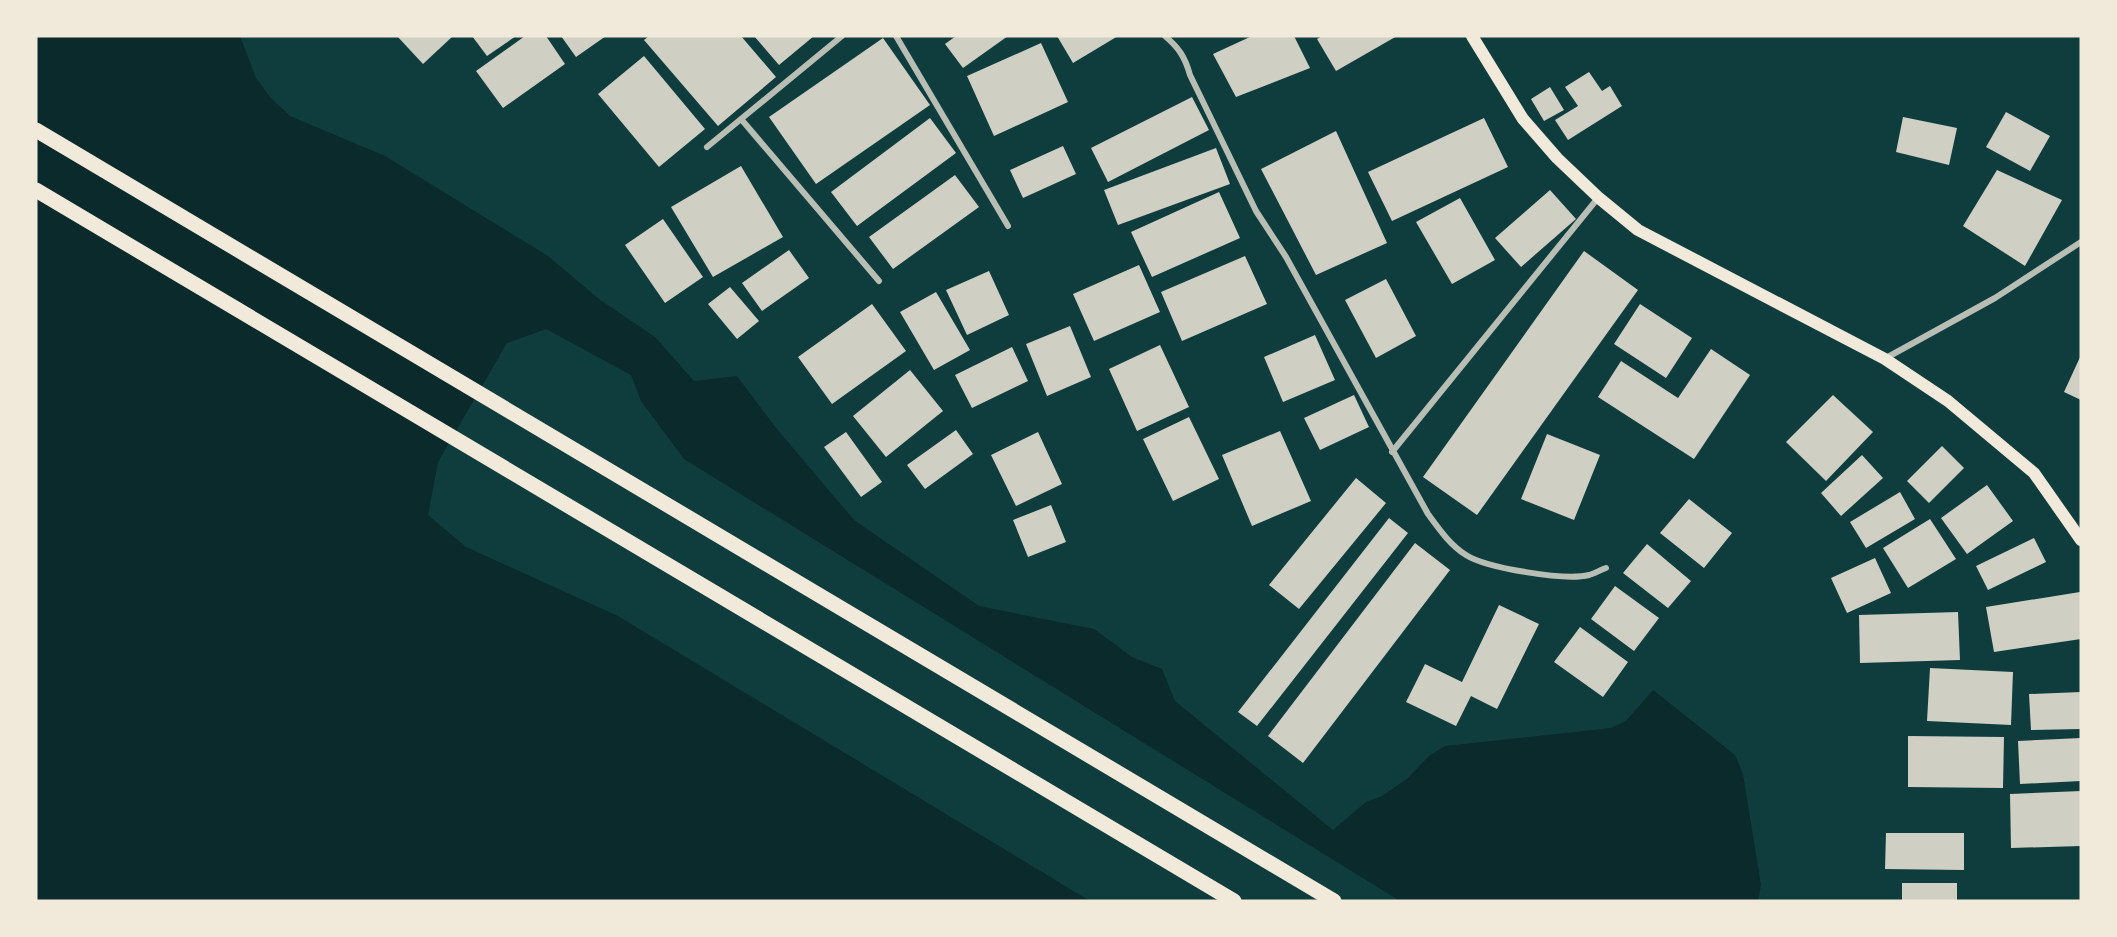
<svg xmlns="http://www.w3.org/2000/svg" width="2117" height="937" viewBox="0 0 2117 937" font-family="Manrope,sans-serif">
<rect width="100%" height="100%" fill="#0f3d3e"/>
<path fill="#0a2a2b" d="M36,36h204l16,42 14,19 20,19 95,40 163,100 51,43 56,38 39,44 43,-5 39,52 78,92 125,86 115,23 38,28 30,12 13,32 158,129 33,-28 16,-6 25,-17 22,-23 16,-10 166,-18 15,-7 27,-31 82,65 8,19 18,111 -3,16h-358l-716,-442 -43,-58 -10,-26 -85,-46 -39,14 -69,119 -10,53 38,32 152,69 472,285h-1054z"/>
<path fill="#cfcfc3" d="M397,36h56l-30,28z
M472,36h44l-29,20z
M525,36h21l19,28 -62,44 -27,-37z
M561,36h45l-30,21z
M649,36h92l35,41 -58,49 -74,-86z
M754,36h60l-35,29z
M956,36h52l-45,32 -18,-24z
M1057,36h61l-45,27z
M1252,36h42l16,32 -74,29 -23,-43z
M1322,36h75l-61,35 -19,-32z
M883,38l47,67 -114,79 -47,-67z
M1041,43l27,59 -74,34 -27,-60z
M644,56l61,73 -46,38 -61,-73z
M1589,72l13,19 8,-5 12,20 -54,34 -13,-20 23,-14 -13,-19z
M1550,87l14,23 -20,11 -13,-22z
M1192,97l17,33 -101,52 -17,-34z
M2006,112l44,24 -20,35 -44,-24z
M1903,117l54,11 -8,37 -53,-13z
M930,118l26,35 -99,73 -26,-34z
M1484,118l24,49 -116,54 -24,-49z
M1336,131l51,112 -71,32 -55,-106z
M1063,146l13,28 -53,24 -13,-28z
M1216,148l14,36 -112,41 -14,-35z
M741,166l42,71 -70,40 -42,-70z
M1997,170l65,30 -37,66 -62,-40z
M955,175l24,32 -86,62 -24,-32z
M1550,190l26,29 -55,48 -26,-29z
M1219,192l21,46 -88,39 -21,-45z
M1460,198l35,62 -43,24 -36,-62z
M663,219l40,58 -38,26 -40,-58z
M789,250l20,28 -47,33 -20,-28z
M1584,251l54,39 -161,225 -54,-38z
M1245,256l22,48 -85,37 -21,-49z
M1139,265l21,47 -66,29 -21,-47z
M989,271l20,44 -42,20 -21,-45z
M1386,279l30,57 -40,22 -31,-58z
M730,287l29,34 -22,18 -29,-35z
M936,292l34,58 -36,20 -34,-58z
M872,304l34,47 -74,53 -34,-47z
M1640,304l52,34 -26,40 -52,-34z
M1070,326l21,51 -44,19 -21,-52z
M1315,335l20,45 -52,22 -19,-45z
M1160,345l29,62 -52,24 -28,-62z
M1012,347l16,34 -56,27 -17,-33z
M1711,349l39,26 -56,84 -96,-62 23,-36 57,37z
M2081,355v45l-17,-8z
M910,370l33,41 -57,46 -33,-41z
M1354,395l15,32 -49,23 -16,-32z
M1833,395l40,37 -47,49 -40,-39z
M1189,417l30,62 -46,22 -30,-62z
M956,430l17,24 -48,35 -18,-24z
M1280,431l31,70 -59,25 -30,-71z
M846,432l36,50 -21,15 -37,-50z
M1038,432l24,52 -46,22 -25,-51z
M1547,434l53,21 -26,65 -53,-21z
M1942,446l22,22 -35,35 -22,-22z
M1862,455l21,23 -42,38 -20,-23z
M1356,478l30,25 -87,106 -30,-24z
M1987,485l26,36 -46,33 -26,-36z
M1900,492l15,27 -49,29 -16,-26z
M1689,499l43,34 -28,35 -44,-35z
M1051,505l15,37 -38,15 -15,-37z
M1389,518l19,15 -151,193 -19,-14z
M1930,519l26,40 -48,29 -25,-40z
M2034,538l12,24 -58,28 -12,-24z
M1415,543l35,27 -147,193 -35,-27z
M1647,544l44,37 -23,27 -45,-35z
M1875,558l16,35 -44,20 -16,-35z
M1615,586l44,32 -25,33 -43,-32z
M2080,592l1,47 -87,13 -8,-45z
M1499,605l40,19 -42,85 -26,-13 -15,30 -50,-24 19,-38 37,18z
M1958,612l2,48 -100,3 -1,-48z
M1580,627l48,35 -25,35 -49,-35z
M1930,668l83,4 -2,53 -84,-4z
M2081,692v37l-50,1 -2,-36z
M1908,736l96,1 -1,51 -95,-1z
M2081,738v43l-61,3 -2,-43z
M2081,791v55l-70,2 -1,-54z
M1886,833h78v37l-79,-1z
M1902,883h55v18h-55z"/>
<g fill="none" stroke-linecap="round" stroke-linejoin="round">
<path stroke="#b8beb3" stroke-width="6" d="M896,36l112,190
M1165,36c14,12 20,21 25,39l66,136 30,46 142,257c11,15 22,31 38,41 20,13 99,26 123,20 5,-1 11,-5 17,-7
M741,119l138,162
M707,147l135,-111
M1886,358l109,-60 86,-56
M1392,452l206,-254"/>
<path stroke="#f1e9da" stroke-width="12" d="M1472,36l51,83 34,39 42,40 39,32 247,129 63,42 86,72 47,67"/>
<path stroke="#f1e9da" stroke-width="15" d="M36,130l1298,771
M36,190l1198,711"/>
</g>
<rect width="2117" height="937" fill="none" stroke="#f1e9da" stroke-width="75"/>
</svg>
